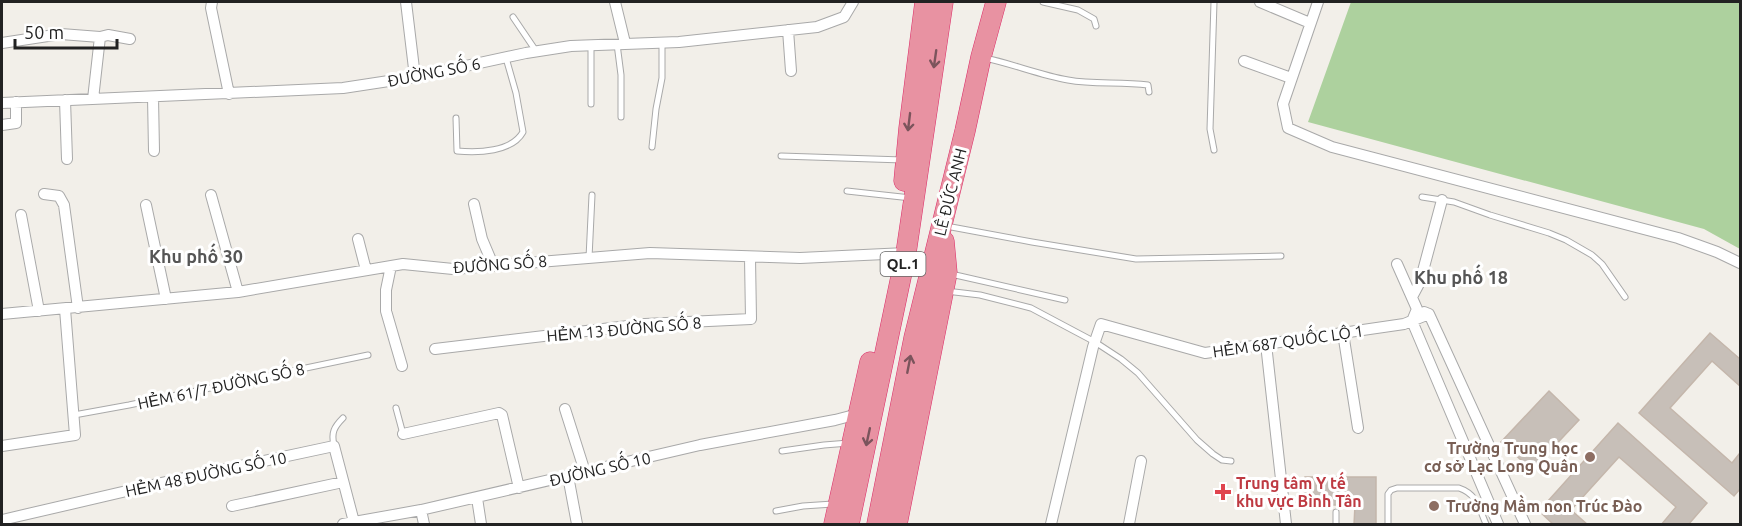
<svg xmlns="http://www.w3.org/2000/svg" width="1742" height="526" viewBox="0 0 1742 526" font-family="Ubuntu,sans-serif">
<rect width="100%" height="100%" fill="#f2efe9"/>
<path fill="#add19e" d="M1351,2h389v247l-36,-20 -396,-107z"/>
<path fill="#c7bfb8" stroke="#c4b6ab" stroke-width="1.5" d="M1710,333l30,26v27l-28,-25 -42,47 62,55 8,-10v36l-6,7 -95,-83z
M1549,391l30,29 -47,50 -31,-28z
M1618,423l89,80 -19,22h-27l15,-18 -57,-50 -48,53 17,15h-34l-15,-14z
M1305,477h71v48h-22l1,-20h-51z"/>
<g fill="none" stroke-linecap="round" stroke-linejoin="round">
<g stroke="#a9a9a9" stroke-width="7">
<path id="lane" d="M1043,2l35,8 16,9 2,7
M513,17l23,34
M617,44l4,31v42
M591,45v59
M985,58c28,6 55,17 83,22 26,5 53,1 80,5l1,7
M456,118l1,33c21,2 55,1 66,-19l-7,-39 -10,-35
M652,147l4,-38 6,-31v-35
M1214,150l-4,-21 4,-127
M781,156l122,4
M847,191l64,7
M1422,197l32,5 36,13 59,18 17,7 26,15 10,9 23,33
M946,226l86,16 104,17 145,-3
M589,258l3,-63
M951,274l114,26
M946,291l34,4 51,13 64,34 26,17 17,14 59,67 16,14 9,6 9,1
M396,408l7,26
M74,415l55,-10 239,-50
M334,445c-3,-12 0,-18 9,-27
M782,451l42,-6 25,-2
M776,511l27,-5 30,-2
M1336,524v-12
M1388,524v-30l3,-4 6,-2h62c18,6 20,20 27,36"/>
</g>
<g stroke="#a9a9a9" stroke-width="12">
<path id="street" d="M212,2l-1,6 18,86
M406,2l9,75
M615,2l10,41
M1260,2l50,21
M1318,2l-35,102 5,24 44,19 346,91 39,14 23,11
M788,30l3,41
M2,43l59,-9 39,3 8,-2 22,4
M1244,61l47,17
M153,97l1,54
M93,99l7,-62
M65,100l2,59
M2,103l341,-15 72,-11 111,-24 45,-7 108,-4 138,-15 27,-10 9,-15
M2,125l14,-2v-21
M44,194l15,2 5,9 14,103
M211,195l27,97
M474,204l8,35 11,26
M146,205l20,94
M21,215l18,96
M358,239l8,31
M1397,264l20,45 -5,12 86,203
M391,266l-5,24v21l16,55
M1412,297l8,-15 22,-82
M1424,312l5,2 96,210
M2,314l236,-22 165,-28 50,5 197,-16 150,5 106,-5
M1343,333l15,95
M1266,344l20,180
M435,349l210,-25 106,-5 -1,-61
M565,409l20,63
M403,434l96,-21 3,2 17,73
M2,446l73,-11 -10,-126
M568,476l9,48
M477,498l4,26
M232,506l111,-24
M421,510l3,14
M2,520l159,-37 173,-37 20,76
M343,524l78,-14 279,-65 135,-25 23,-6
M1051,524l42,-177 8,-23 104,29 199,-29 25,-10
M1129,524l12,-63"/>
</g>
<g stroke="#dc2a67" stroke-width="21">
<path id="highway" d="M904,181l5,-53 16,-126
M834,524l36,-162
M849,524l57,-271 37,-251
M877,524l37,-186 51,-207 16,-74 15,-55
M897,524l50,-251 -3,-32"/>
</g>
<use href="#lane" stroke="#fff" stroke-width="5"/>
<use href="#street" stroke="#fff" stroke-width="10"/>
<use href="#highway" stroke="#e892a2" stroke-width="20"/>
</g>
<defs><path id="oneway-shaft" d="M-6 0H5M1.5-3L5.5 0L1.5 3" fill="none" stroke-width="1.6" stroke-linecap="round" stroke-linejoin="round" transform="scale(1.5)"/></defs>
<g stroke="#7b545c">
<use href="#oneway-shaft" transform="translate(935 59) rotate(98)"/>
<use href="#oneway-shaft" transform="translate(909 122) rotate(97)"/>
<use href="#oneway-shaft" transform="translate(909 364) rotate(-79)"/>
<use href="#oneway-shaft" transform="translate(868 437) rotate(102)"/>
</g>
<g fill="#8d6e63" stroke="#fff" stroke-width="2">
<circle cx="1590" cy="457" r="6"/>
<circle cx="1434" cy="506" r="6"/>
</g>
<path fill="#e0444e" stroke="#fff" stroke-width="2" d="M1220 483h6v6h6v6h-6v6h-6v-6h-6v-6h6z"/>
<g text-anchor="middle" stroke-width="6" stroke-linejoin="round" paint-order="stroke">
<rect fill="#fff" stroke="#646464" stroke-width="1.5" x="880.5" y="252" width="45" height="24" rx="4.5"/>
<g font-size="15" font-weight="bold" fill="#222">
<text x="903" y="269">QL.1</text>
</g>
<g font-size="16" fill="#222" stroke="#fff">
<text transform="translate(434 72) rotate(-11)" y="6">ĐƯỜNG SỐ 6</text>
<text transform="translate(950 192) rotate(-76)" y="6">LÊ ĐỨC ANH</text>
<text transform="translate(500 264) rotate(-4)" y="6">ĐƯỜNG SỐ 8</text>
<text transform="translate(624 329) rotate(-5)" y="6">HẺM 13 ĐƯỜNG SỐ 8</text>
<text transform="translate(1288 341) rotate(-8)" y="6">HẺM 687 QUỐC LỘ 1</text>
<text transform="translate(221 386) rotate(-12)" y="6">HẺM 61/7 ĐƯỜNG SỐ 8</text>
<text transform="translate(600 469) rotate(-13)" y="6">ĐƯỜNG SỐ 10</text>
<text transform="translate(206 474) rotate(-12)" y="6">HẺM 48 ĐƯỜNG SỐ 10</text>
</g>
<g font-size="16" font-weight="bold" fill="#785e54" stroke="#fff" text-anchor="end">
<text x="1578" y="454">Trường Trung học<tspan x="1578" dy="18">cơ sở Lạc Long Quân</tspan></text>
<text x="1446" y="512" text-anchor="start">Trường Mầm non Trúc Đào</text>
</g>
<g font-size="16" font-weight="bold" fill="#be3a42" stroke="#fff" text-anchor="start">
<text x="1236" y="489">Trung tâm Y tế<tspan x="1236" dy="18">khu vực Bình Tân</tspan></text>
</g>
<g font-size="18" font-weight="bold" fill="#555" stroke="#fff">
<text x="196" y="263">Khu phố 30</text>
<text x="1461" y="284">Khu phố 18</text>
</g>
</g>
<rect width="1742" height="526" fill="none" stroke="#222222" stroke-width="6"/>
<path d="M15 39v9h102v-9" fill="none" stroke="#222222" stroke-width="3"/>
<text x="24" y="39" font-size="18" fill="#222222" stroke="#ffffff" stroke-width="4.5" paint-order="stroke">50 m</text>
</svg>
